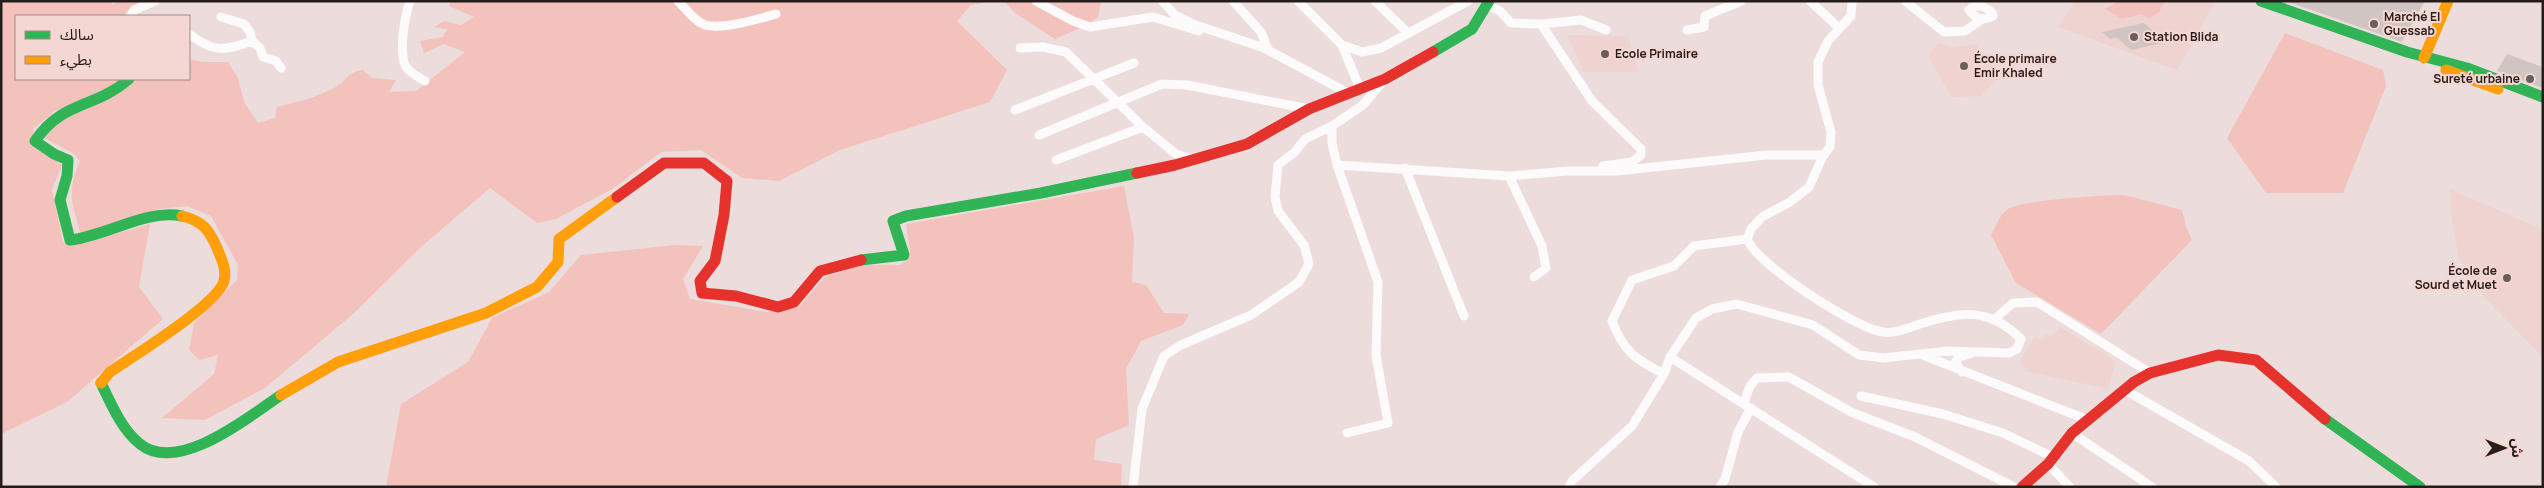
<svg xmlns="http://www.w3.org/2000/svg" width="2544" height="488" viewBox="0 0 2544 488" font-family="Manrope,'Noto Sans Arabic',sans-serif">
<rect width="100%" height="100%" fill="#ecdcdb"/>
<path fill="#efd3d0" d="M2075,1h141l-39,69 -119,-43z
M1567,35l61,1 11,36h-55z
M1940,43l11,5 25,-4 26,30 -21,22 -29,1 -23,-39 1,-7z
M2450,189l93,41v127l-59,-60 -25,-38 -8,-44z
M2060,327l56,34 -8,28 -82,-18 -6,-10 15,-24 7,3 4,-6 5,3z"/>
<path fill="#f3c2bd" d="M1,1h111v4l8,-4h28l-22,10 -2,5h-108v63h106l-14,10 -53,22 -21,17 -3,17 31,20 -10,25 11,52 22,1 65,-19 -11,63 24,32 -96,83 -66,32z
M451,1h542l-22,4 -14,16 50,49 -17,32 -150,48 -61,31 -37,-3 -41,-28 -40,2 -47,36 -58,31 -19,4 -47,-35 -69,59 -68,67 -88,74 -60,32 -43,-2 52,-44 4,-19 -19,5 -10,-10 5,-27 43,-43 1,-15 -27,-49 -24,-10 -28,3 -68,22 -11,1c-9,-33 -13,-39 0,-71l-7,-8 -31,-16 7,-14 80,-37 8,-7h52v-20l14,3h25l10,16 6,24 14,21 17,-5 2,-11c21,-5 38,-9 57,-19 14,-7 10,-15 29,-18l9,8 24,2 -7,12 27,-1 49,-39 -21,-8 -20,9 -4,-12 23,-4 4,-8 -13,-2 10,-6 17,4 13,-8 -25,-11z
M1004,1h97l-3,16 -11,8 -32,14 -40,-26z
M2119,1h46l-6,11 -10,7 -8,-5 -19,5 -17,-10z
M2285,33l98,37 3,16 -43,107h-77l-39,-55z
M1124,186l10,52 -2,44 14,3 18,28 25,1 -6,11 -42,16 -15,28 3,56 -33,14 -2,21 28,4 -1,23h-735l15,-83 67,-42 24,-44 57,-26 32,-37 95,-10 27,1 -20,33 7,20 77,13 32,-5 26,-30 33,-12h42l11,-8 -5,-33z
M2124,195l58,15 4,17 6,13 -91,94 -85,-51 -25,-48c5,-9 9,-21 17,-26 13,-9 97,-14 116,-14z"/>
<path fill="#d1c5c3" d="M2286,1h139l-23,41z
M2144,23l23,19 -36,8 -15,-13 -6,2 -8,-7z
M2507,54l36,13v21l-46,-17z"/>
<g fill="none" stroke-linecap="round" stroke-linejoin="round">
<path stroke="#fcfafa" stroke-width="9" d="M410,1c-5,15 -12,51 -4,66 4,6 13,10 19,14
M678,1c8,8 16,20 27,24 17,5 54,-6 71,-11
M1036,1l37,20 17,6 63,-10 46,14
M1162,1l13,14 18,9 71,24 84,45
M1233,1l28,31 7,18
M1298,1l44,44 18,44
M1375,1l33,32
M1810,1l29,27
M1905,1l39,31 21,-1 17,-12
M1487,5l13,6 11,12 30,1 40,-4 25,10
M1974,6h8l10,6 1,4c-9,5 -18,3 -24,-6z
M131,16l3,-6 21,-9
M221,17l23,7 6,8 2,9 8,7 3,9 13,4 5,7
M1541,24l51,77 49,48v6l-9,7 -29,4
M1687,30l17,-3 1,-11 36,-15
M189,34c25,19 35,17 63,7
M1342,45l20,7 19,-4 87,-47
M1020,48l23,-1 23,5 77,75 33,27 16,5
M1015,110l119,-47
M1039,135l123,-51 25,1 122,24
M1056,160l87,-33
M1337,165l172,11 58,-5h49l151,-16h57
M1405,168l59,148
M1509,176l33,70 4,22 -12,9
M1996,318l17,-15 24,-1 113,71
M1920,354l168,66
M1670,357l204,130
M1962,372l-7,-10 4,-5 11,-3
M1664,374l6,-17 26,-39 16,-9 25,-5 76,21 46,30 24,3 65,-7 61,2 8,-4 4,-10c-32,-32 -61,-28 -101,-15 -12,4 -25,10 -37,8 -28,-4 -126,-67 -136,-93l4,-10 11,-12 28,-15 19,-15 14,-31 7,-9 1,-15 -13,-47v-23l10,-21 23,-25 1,-15
M2125,390l124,71 27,26
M1861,396l82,18 60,19 50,24
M1744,403l6,-17 7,-8 32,-1 62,35 64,25 99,50
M1347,433l41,-10 -12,-68 2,-73 -41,-117 -5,-22v-17l31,-21 20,-24
M2072,433l80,54
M2048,464l22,23
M1133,487l9,-78 22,-53 17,-11 70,-30 48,-33 10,-18 -5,-19 -26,-34 -3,-14 3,-32 17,-13 10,-13 27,-13
M1569,487l3,-6 60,-55 32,-52c-29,-15 -40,-22 -52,-53l20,-41 42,-14 20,-20 53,-7
M1720,487l5,-8 13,-47 13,-24"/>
<path stroke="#30b455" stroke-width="11" d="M2261,1l146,51 60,16 76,29
M1433,52l39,-23 17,-28
M129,79c-34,30 -66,21 -94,62l19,13 14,6 -1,16 -7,24 10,40c37,-4 75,-31 112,-24
M861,260l43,-5 -11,-34 13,-5 135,-23 96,-20
M101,383c10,21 21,47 39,61 38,31 110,-28 141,-49
M2325,419l95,68"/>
<path stroke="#ff9f0a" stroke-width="11" d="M2424,58l24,-57
M2446,70l52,19
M101,383l9,-11c23,-16 107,-67 114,-91 3,-12 -3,-23 -7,-33 -8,-19 -15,-27 -35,-32
M281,395l57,-33 148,-49 51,-26 21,-25 1,-23 58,-42"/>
<path stroke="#e5322d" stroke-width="11" d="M1137,173l38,-8 72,-21 62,-35 76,-30 48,-27
M617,197l47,-34h40l23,18 -3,34 -9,46 -15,20 2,12 34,3 42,11 16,-5 26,-31 41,-11
M2022,487l26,-23 24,-31 62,-51 16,-9 68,-18 38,5 69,59"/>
</g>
<g fill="#6b5f5e" stroke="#f4d6d3" stroke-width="2">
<circle cx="2374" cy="24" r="5"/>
<circle cx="2134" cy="37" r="5"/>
<circle cx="1605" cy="54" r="5"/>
<circle cx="1964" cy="66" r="5"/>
<circle cx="2530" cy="79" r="5"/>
<circle cx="2507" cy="278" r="5"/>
</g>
<g text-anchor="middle" stroke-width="4" stroke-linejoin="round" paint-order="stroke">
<g font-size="12" font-weight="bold" fill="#261c1a" stroke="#f4d6d3" text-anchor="start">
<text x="2384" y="21">Marché El<tspan x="2384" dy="14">Guessab</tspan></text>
<text x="2144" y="41">Station Blida</text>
<text x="1615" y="58">Ecole Primaire</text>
<text x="1974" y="63">École primaire<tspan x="1974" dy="14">Emir Khaled</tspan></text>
<text x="2520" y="83" text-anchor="end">Sureté urbaine</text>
<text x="2497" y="275" text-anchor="end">École de<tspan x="2497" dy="14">Sourd et Muet</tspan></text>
</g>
</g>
<rect width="2544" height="488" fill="none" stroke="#261c1a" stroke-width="5"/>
<rect x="15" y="15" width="175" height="65" fill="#f4d6d3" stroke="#a28c89"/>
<rect x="25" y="31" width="25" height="8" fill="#30b455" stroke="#a28c89"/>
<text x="60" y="40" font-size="15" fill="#261c1a">سالك</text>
<rect x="25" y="56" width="25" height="8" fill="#ff9f0a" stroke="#a28c89"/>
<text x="60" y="65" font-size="15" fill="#261c1a">بطيء</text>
<g transform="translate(2504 448) rotate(90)" stroke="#f4d6d3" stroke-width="4" paint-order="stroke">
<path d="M0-4L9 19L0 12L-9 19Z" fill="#261c1a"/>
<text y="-8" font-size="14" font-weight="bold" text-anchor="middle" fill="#261c1a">ش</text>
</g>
</svg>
